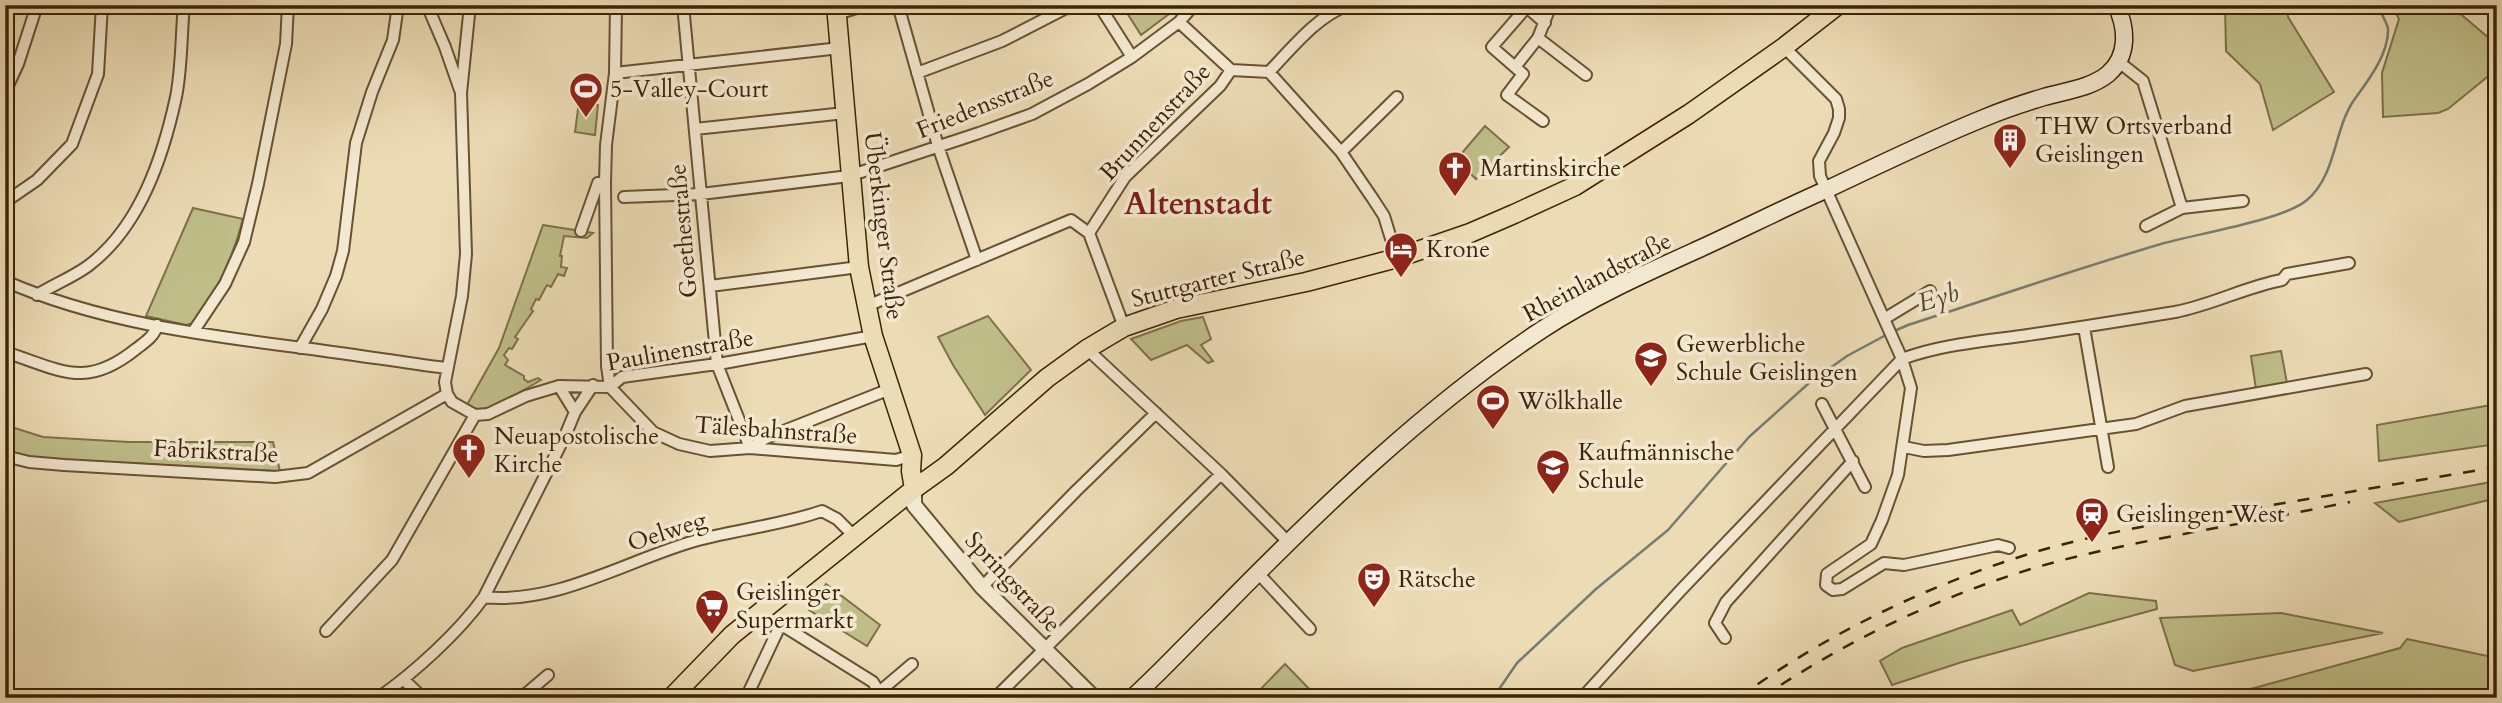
<svg xmlns="http://www.w3.org/2000/svg" width="2502" height="703" viewBox="0 0 2502 703" font-family="Cardo,serif">
<rect width="100%" height="100%" fill="#ecdcb6"/>
<filter id="stains"><feTurbulence type="fractalNoise" baseFrequency=".00286" numOctaves="4"/><feColorMatrix values="0 0 0 0 .2 0 0 0 0 .09 0 0 0 0 .02 0 0 0 .5 -.17"/></filter>
<radialGradient id="worn" r=".72"><stop offset=".6" stop-color="#630" stop-opacity="0"/><stop offset="1" stop-color="#630" stop-opacity=".3"/></radialGradient>
<path fill="#bfbe89" stroke="#7e7148" stroke-width="2" d="M1122,5h59l-40,30z
M2225,5h61l2,12 46,75 -61,38 -13,-46 -34,-33z
M2392,5h58l47,40v24l-49,40 -10,4 -55,4 -1,-44 17,-54z
M579,102l19,3 -3,30 -20,-3z
M1485,126l24,21 -33,32 -20,-19z
M193,208l50,11c-10,38 -25,73 -50,104l-7,2 -40,-9z
M543,225l50,8 -6,5 -23,-2 -4,20h2l-1,11 6,1 -3,8 -6,-2 -7,13 -4,-2 -8,15 -3,-1 -5,10 2,2 -18,26 3,2 -6,10 -3,-1 -5,7 4,5 -3,5 19,11v3l4,3 10,-4 3,2c-16,9 -41,25 -57,29 -7,1 -12,-1 -17,-4l32,-57z
M988,316l43,54 -46,45 -32,-50 -15,-28z
M1203,317l8,22 -10,6 12,16 -5,2 -21,-18 -36,15 -20,-21 50,-18z
M2281,351l6,32 -31,6 -5,-33z
M2497,404v40l-118,17 -2,-36z
M5,425l38,12 86,5h144l7,29 -248,-13 -27,-8z
M2497,481v17l-98,24 -24,-19z
M826,584l54,41 -13,21 -58,-36z
M2089,593l67,8 1,8 -195,53 -70,23 -12,-24 22,-13 110,-38 8,15z
M2281,613l102,20 -190,38 -18,-6 -15,-47z
M2407,639l90,19v40h-272l7,-4 168,-46z
M1285,664l33,34h-66z"/>
<g fill="none" stroke-linecap="round" stroke-linejoin="round">
<path stroke="#767d71" stroke-width="2.5" d="M1892,332l16,-7c84,-27 168,-56 253,-81 34,-10 123,-24 146,-44 30,-26 26,-69 47,-100 13,-18 35,-46 34,-71 -1,-7 -8,-17 -11,-24
M1493,698l24,-35 79,-74 72,-59 81,-93 60,-54 38,-27 39,-21"/>
<g stroke="#685232" stroke-width="14">
<path id="minor" d="M427,5l18,42 15,43
M470,5l-9,88 5,161 -4,42 -17,86 2,12 5,8 23,13 13,-1 38,-18 33,-10 51,1 12,-10 102,-14 149,-27
M616,5l-1,68 -9,72 -1,38 2,183 3,21 43,45 26,12 31,7 40,-3 146,12 16,-5
M683,5l34,359 33,84
M898,5l40,141 39,114
M1099,5l33,52
M1551,5l-13,33 48,37
M837,14l29,-9
M1538,38l-23,29 8,7 -16,21 36,26
M1784,47l52,52 3,10v9l-5,15 -15,28 1,15 82,183 9,29 -13,87 -16,45 -11,24 -44,30 -1,11 7,5 9,-1 42,-26 20,2 94,-20 11,3
M2119,62l24,19 39,127 61,-7
M1515,67l-23,-20 33,-38h4l16,14
M1231,70l38,2 72,80 32,47 11,17 13,42
M1269,72c23,-24 47,-55 79,-67
M615,73l225,-25
M917,73l85,-32 70,-36
M5,92l13,-28 19,-59
M695,129l150,-16
M1341,152l56,-55
M624,197l77,-3 148,-18 130,-43 53,-19 56,-30 44,-27 47,-35 15,-17
M5,202l32,-22 35,-36 26,-70 4,-69
M2146,226l36,-18
M581,231l17,-48h7
M1089,233l35,94
M5,281c93,41 198,54 298,67 48,6 96,14 143,20
M710,286l149,-19
M37,295c16,-10 36,-18 51,-29 52,-39 75,-109 88,-169 6,-30 5,-62 8,-92
M867,306l204,-86 18,13 36,-56 95,-91 11,-16 -52,-48
M1884,319l46,-28
M2084,327l24,140
M193,332l32,-48 19,-42 14,-58 28,-140 2,-39
M300,348l22,-39 14,-33 7,-25 13,-108 16,-51 21,-52 5,-35
M1087,349l134,125 68,69
M5,352c56,18 80,38 131,-3 9,-7 19,-13 21,-24
M559,386l16,26
M1822,404l43,83
M1904,447l20,4 24,-1 188,-26 49,-18 181,-32
M750,448l16,-10 124,-49
M5,456l24,6 35,3 211,12 33,-4 139,-79
M1258,573l52,56
M982,587l94,-96 80,-78
M484,597c73,8 145,-38 214,-57 41,-11 84,-15 124,-29l15,8 18,18
M326,631l66,-71 83,-145
M1725,638l-10,-15 11,-21 127,-141
M404,680l19,18
M378,698c36,-25 81,-66 106,-101l81,-161 10,-24 18,-27
M521,698l27,-23
M746,698l33,-70 6,-1 88,55 6,10 9,6
M876,698l3,-6 33,-28
M995,698l226,-224
M1582,698l98,-107 222,-232c40,-15 84,-18 126,-24 49,-7 98,-15 147,-23 37,-7 70,-25 107,-32l5,-6 62,-11"/>
</g>
<g stroke="#685232" stroke-width="18">
<path id="tertiary" d="M914,489v16l68,82 112,111"/>
</g>
<g stroke="#3c2406" stroke-width="19">
<path id="secondary" d="M1132,698c30,-27 56,-56 85,-84 98,-100 209,-208 326,-285 49,-32 103,-56 156,-80 44,-20 87,-42 131,-61 51,-24 102,-49 154,-70 19,-8 40,-15 60,-21 21,-6 47,-9 64,-23 21,-18 19,-46 8,-69"/>
</g>
<g stroke="#3c2406" stroke-width="21">
<path id="primary" d="M836,5l23,262 14,69 39,119 -1,16 3,18
M671,698l61,-63 182,-146 32,-23 101,-88 40,-29 37,-22 52,-18 130,-27 91,-24 73,-25 44,-19 61,-28 114,-72 95,-67 54,-42"/>
</g>
<use href="#minor" stroke="#f3e8d0" stroke-width="10"/>
<use href="#tertiary" stroke="#f3e8d0" stroke-width="14"/>
<use href="#secondary" stroke="#f3e8d0" stroke-width="16"/>
<use href="#primary" stroke="#ecdcb6" stroke-width="18"/>
<path stroke="#3c2406" stroke-width="2.5" stroke-dasharray="12 12" stroke-linecap="butt" d="M1738,698c91,-66 196,-116 304,-148 74,-21 149,-32 224,-44 77,-13 154,-26 231,-39
M1761,698c80,-54 165,-95 257,-125 59,-19 120,-30 181,-42 50,-9 101,-19 151,-29"/>
</g>
<defs>
<g id="stadium-pin" transform="scale(1.75)"><path d="M0 17L-7.5 6A9.5 9.5 0 1 1 7.5 6Z" fill="#8f2418" stroke="#f3e8d0"/><path d="M0-5a6.5 5 0 1 0 0 10a6.5 5 0 1 0 0-10ZM-3.5-1.8h7v3.6h-7Z" fill="#fff"/></g>
<g id="building-pin" transform="scale(1.75)"><path d="M0 17L-7.5 6A9.5 9.5 0 1 1 7.5 6Z" fill="#8f2418" stroke="#f3e8d0"/><path d="M-4-6H4V6H1V3H-1V6H-4ZM-2.5-4.3h1.7v1.8h-1.7ZM.8-4.3h1.7v1.8H.8ZM-2.5-1h1.7V.8h-1.7ZM.8-1h1.7V.8H.8Z" fill="#fff"/></g>
<g id="church-pin" transform="scale(1.75)"><path d="M0 17L-7.5 6A9.5 9.5 0 1 1 7.5 6Z" fill="#8f2418" stroke="#f3e8d0"/><path d="M-1.2-6h2.4v3.5h3.3v2.4h-3.3V6h-2.4V-.1h-3.3v-2.4h3.3Z" fill="#fff"/></g>
<g id="hotel-pin" transform="scale(1.75)"><path d="M0 17L-7.5 6A9.5 9.5 0 1 1 7.5 6Z" fill="#8f2418" stroke="#f3e8d0"/><path d="M-6-4.5h1.5V1H6V5H4.5V3h-9V5H-6ZM-4 0a1.8 1.8 0 1 1 3.6 0ZM.5 0V-2.5h3Q6-2.5 6 0Z" fill="#fff"/></g>
<g id="school-pin" transform="scale(1.75)"><path d="M0 17L-7.5 6A9.5 9.5 0 1 1 7.5 6Z" fill="#8f2418" stroke="#f3e8d0"/><path d="M0-5L7-2L0 1L-7-2ZM-4 1L0 2.5L4 1V4Q0 6-4 4Z" fill="#fff"/></g>
<g id="station-pin" transform="scale(1.75)"><path d="M0 17L-7.5 6A9.5 9.5 0 1 1 7.5 6Z" fill="#8f2418" stroke="#f3e8d0"/><path d="M-3-6H3Q5-6 5-4V2Q5 4 3 4L4.5 6H3L1.5 4h-3L-3 6H-4.5L-3 4Q-5 4-5 2V-4Q-5-6-3-6ZM-3.5-4v3h7v-3ZM-3.5 1v1.5H-2V1ZM2 1v1.5H3.5V1Z" fill="#fff"/></g>
<g id="theatre-pin" transform="scale(1.75)"><path d="M0 17L-7.5 6A9.5 9.5 0 1 1 7.5 6Z" fill="#8f2418" stroke="#f3e8d0"/><path d="M-5-5.5Q0-4 5-5.5V0Q5 5 0 6Q-5 5-5 0ZM-3.3-2.5H-1v1.5H-3.3ZM1-2.5H3.3v1.5H1ZM-2.8 1Q0 5.5 2.8 1Z" fill="#fff"/></g>
<g id="supermarket-pin" transform="scale(1.75)"><path d="M0 17L-7.5 6A9.5 9.5 0 1 1 7.5 6Z" fill="#8f2418" stroke="#f3e8d0"/><path d="M-6-5.5h2.5l.6 2H6L4.5 2H-2.5L-4.4-4H-6ZM-1.5 3.2a1.3 1.3 0 1 0 .1 0ZM3 3.2a1.3 1.3 0 1 0 .1 0Z" fill="#fff"/></g>
</defs>
<g fill-rule="evenodd">
<use href="#stadium-pin" x="586" y="89"/>
<use href="#building-pin" x="2010" y="140"/>
<use href="#church-pin" x="1455" y="168"/>
<use href="#hotel-pin" x="1401" y="249"/>
<use href="#school-pin" x="1651" y="358"/>
<use href="#stadium-pin" x="1493" y="401"/>
<use href="#church-pin" x="469" y="450"/>
<use href="#school-pin" x="1553" y="466"/>
<use href="#station-pin" x="2092" y="514"/>
<use href="#theatre-pin" x="1374" y="579"/>
<use href="#supermarket-pin" x="712" y="606"/>
</g>
<g text-anchor="middle" stroke-width="7" stroke-linejoin="round" paint-order="stroke">
<g font-size="24" fill="#3c2406" stroke="#f3e8d0" text-anchor="start">
<text x="610" y="97">5-Valley-Court</text>
<text x="2035" y="134">THW Ortsverband<tspan x="2035" dy="28">Geislingen</tspan></text>
<text x="1480" y="176">Martinskirche</text>
<text x="1426" y="257">Krone</text>
<text x="1676" y="352">Gewerbliche<tspan x="1676" dy="28">Schule Geislingen</tspan></text>
<text x="1518" y="409">Wölkhalle</text>
<text x="494" y="444">Neuapostolische<tspan x="494" dy="28">Kirche</tspan></text>
<text x="1578" y="460">Kaufmännische<tspan x="1578" dy="28">Schule</tspan></text>
<text x="2116" y="522">Geislingen West</text>
<text x="1398" y="587">Rätsche</text>
<text x="736" y="600">Geislinger<tspan x="736" dy="28">Supermarkt</tspan></text>
</g>
<g font-size="24" fill="#3c2406" stroke="#f3e8d0">
<text transform="translate(985 104) rotate(-22)" y="8">Friedensstraße</text>
<text transform="translate(1155 122) rotate(-47)" y="8">Brunnenstraße</text>
<text transform="translate(884 226) rotate(83)" y="8">Überkinger Straße</text>
<text transform="translate(683 231) rotate(-95)" y="8">Goethestraße</text>
<text transform="translate(1597 277) rotate(-28)" y="8">Rheinlandstraße</text>
<text transform="translate(1218 278) rotate(-14)" y="8">Stuttgarter Straße</text>
<text transform="translate(680 350) rotate(-10)" y="8">Paulinenstraße</text>
<text transform="translate(776 430) rotate(4)" y="8">Tälesbahnstraße</text>
<text transform="translate(216 451) rotate(3)" y="8">Fabrikstraße</text>
<text transform="translate(667 531) rotate(-18)" y="8">Oelweg</text>
<text transform="translate(1013 582) rotate(47)" y="8">Springstraße</text>
</g>
<g font-size="26" font-style="italic" fill="#544932" stroke="#f3e8d0">
<text transform="translate(1938 297) rotate(-17)" y="9">Eyb</text>
</g>
<g font-size="32" font-weight="bold" fill="#7a1f14" stroke="#f3e8d0">
<text x="1198" y="214">Altenstadt</text>
</g>
</g>
<rect width="2502" height="703" fill="none" stroke="#ecdcb6" stroke-width="28"/>
<rect x="7" y="7" width="2488" height="689" fill="none" stroke="#3c2406" stroke-width="3.5"/>
<rect x="14" y="14" width="2474" height="675" fill="none" stroke="#3c2406" stroke-width="2"/>
<rect width="100%" height="100%" filter="url(#stains)"/>
<rect width="100%" height="100%" fill="url(#worn)"/>
</svg>
